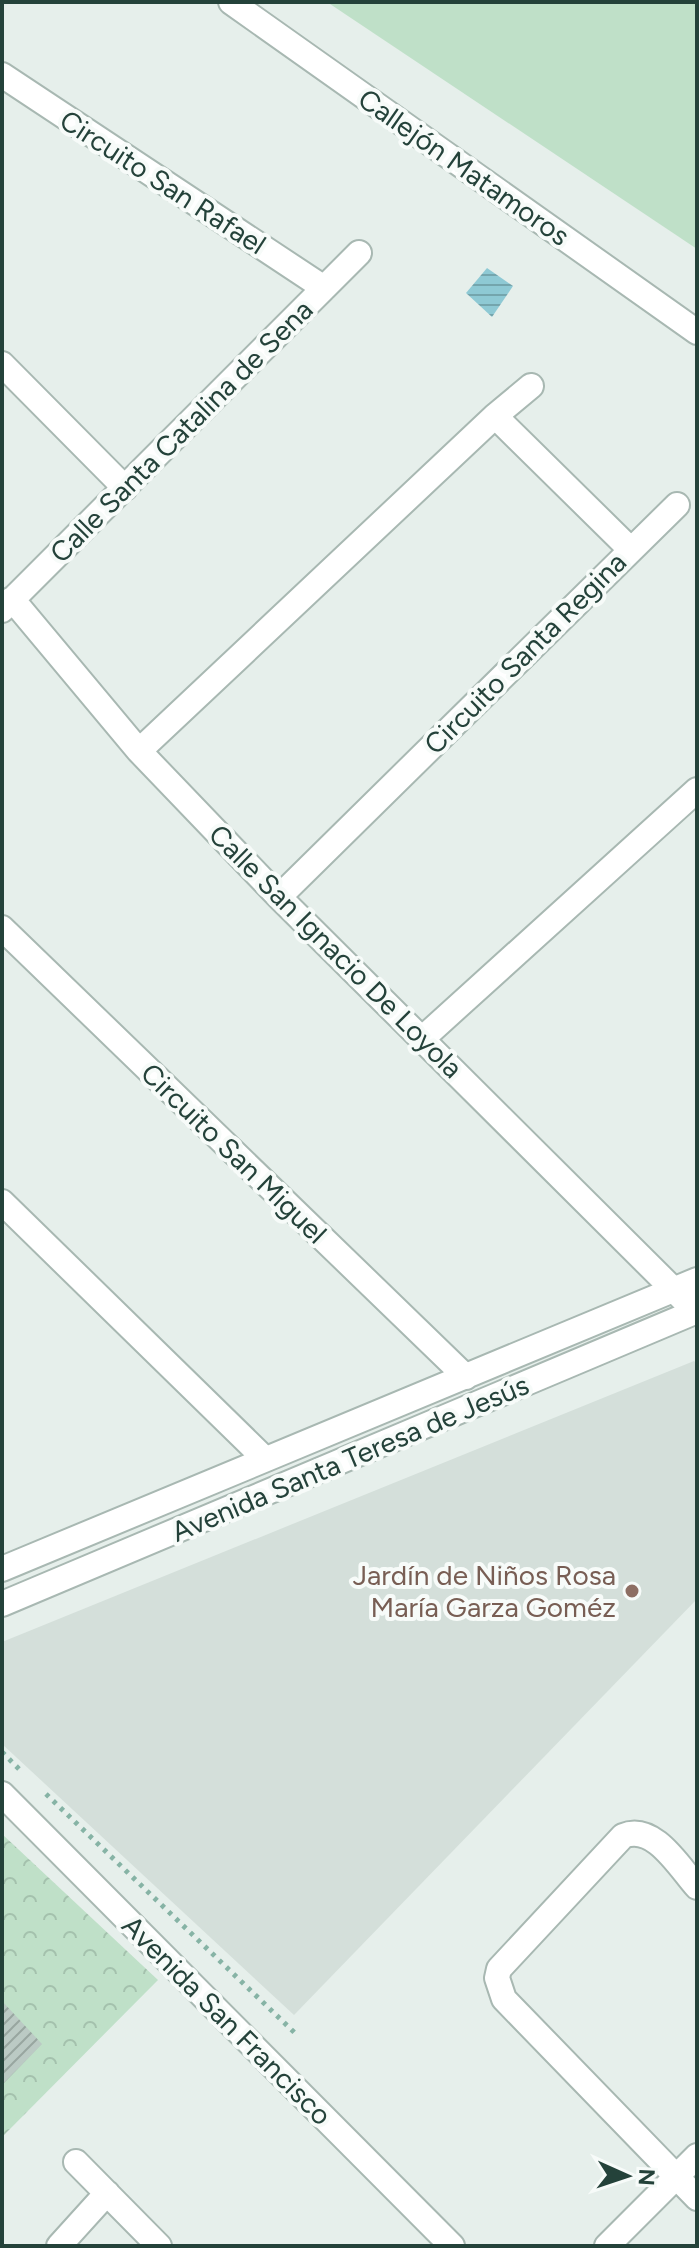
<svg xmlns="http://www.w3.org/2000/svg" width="699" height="2248" viewBox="0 0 699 2248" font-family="Figtree,sans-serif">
<defs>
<pattern id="park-crowns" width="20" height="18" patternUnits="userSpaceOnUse" patternTransform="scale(2)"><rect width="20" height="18" fill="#bfe0c8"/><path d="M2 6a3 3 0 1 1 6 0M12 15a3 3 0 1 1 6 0" fill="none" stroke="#a4c1ad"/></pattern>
<pattern id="water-rules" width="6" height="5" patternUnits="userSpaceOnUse" patternTransform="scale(2)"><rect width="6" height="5" fill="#8ec9d4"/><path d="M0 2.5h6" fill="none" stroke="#74a5ad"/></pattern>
<pattern id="building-hatch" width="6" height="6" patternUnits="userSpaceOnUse" patternTransform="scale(2)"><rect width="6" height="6" fill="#bbcac4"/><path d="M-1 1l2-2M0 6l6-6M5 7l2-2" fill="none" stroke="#98a6a0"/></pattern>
</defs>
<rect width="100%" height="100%" fill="#e6efeb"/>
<path fill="#d4dfda" d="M694,1361l3,3v235l-403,416 -292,-271v-102z"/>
<path fill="#bfe0c8" d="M327,2h370v247z"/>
<path fill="url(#park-crowns)" d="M2,1834l156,146 -156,157z"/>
<path fill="url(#water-rules)" d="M487,268l26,18 -21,31 -26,-24z"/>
<path fill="url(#building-hatch)" d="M2,2001l40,43 -40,41z"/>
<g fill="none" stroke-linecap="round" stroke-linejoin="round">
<g stroke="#a8b8b2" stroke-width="28">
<path id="minor" d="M231,2l466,330
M2,75l322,213
M2,364l123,124
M495,416l136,134
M12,599l127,152 140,146 418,416
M2,610l357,-357
M139,751l356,-335 36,-30
M279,897l398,-392
M2,928l464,449
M423,1038l274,-248
M2,1202l262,256
M2,1569l695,-289
M2,1604l695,-293
M2,1794l450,452
M697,1887c-18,-20 -43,-64 -74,-51l-124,133 -2,9 7,21 193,199
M76,2162l83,84
M59,2246l48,-53
M607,2246l90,-90"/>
</g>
<path stroke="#86b3a5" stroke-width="5" stroke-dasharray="4 6" stroke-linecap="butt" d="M2,1752l19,19
M46,1794l251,241"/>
<use href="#minor" stroke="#fff" stroke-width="24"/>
</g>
<circle fill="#8d6e63" stroke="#f7fbf9" stroke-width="3" cx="632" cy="1591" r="8"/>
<g text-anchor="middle" stroke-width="8" stroke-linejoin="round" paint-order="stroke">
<g font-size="28" fill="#24423a" stroke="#f7fbf9">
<text transform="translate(464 167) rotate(35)" y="10">Callejón Matamoros</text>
<text transform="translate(163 182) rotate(33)" y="10">Circuito San Rafael</text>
<text transform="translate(181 431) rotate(-45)" y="10">Calle Santa Catalina de Sena</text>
<text transform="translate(525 653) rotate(-45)" y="10">Circuito Santa Regina</text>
<text transform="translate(336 951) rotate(45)" y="10">Calle San Ignacio De Loyola</text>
<text transform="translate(234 1153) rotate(44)" y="10">Circuito San Miguel</text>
<text transform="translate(350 1458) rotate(-23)" y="10">Avenida Santa Teresa de Jesús</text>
<text transform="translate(227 2020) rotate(45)" y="10">Avenida San Francisco</text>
</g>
<g font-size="28" fill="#785e54" stroke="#f7fbf9" text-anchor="end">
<text x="616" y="1585">Jardín de Niños Rosa<tspan x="616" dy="32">María Garza Goméz</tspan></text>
</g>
</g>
<rect width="699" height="2248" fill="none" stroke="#24423a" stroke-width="8"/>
<g transform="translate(627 2176) rotate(93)" stroke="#f7fbf9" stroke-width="6" paint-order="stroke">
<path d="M0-6L14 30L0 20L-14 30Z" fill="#24423a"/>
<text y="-12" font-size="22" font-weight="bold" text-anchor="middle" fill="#24423a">N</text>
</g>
</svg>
